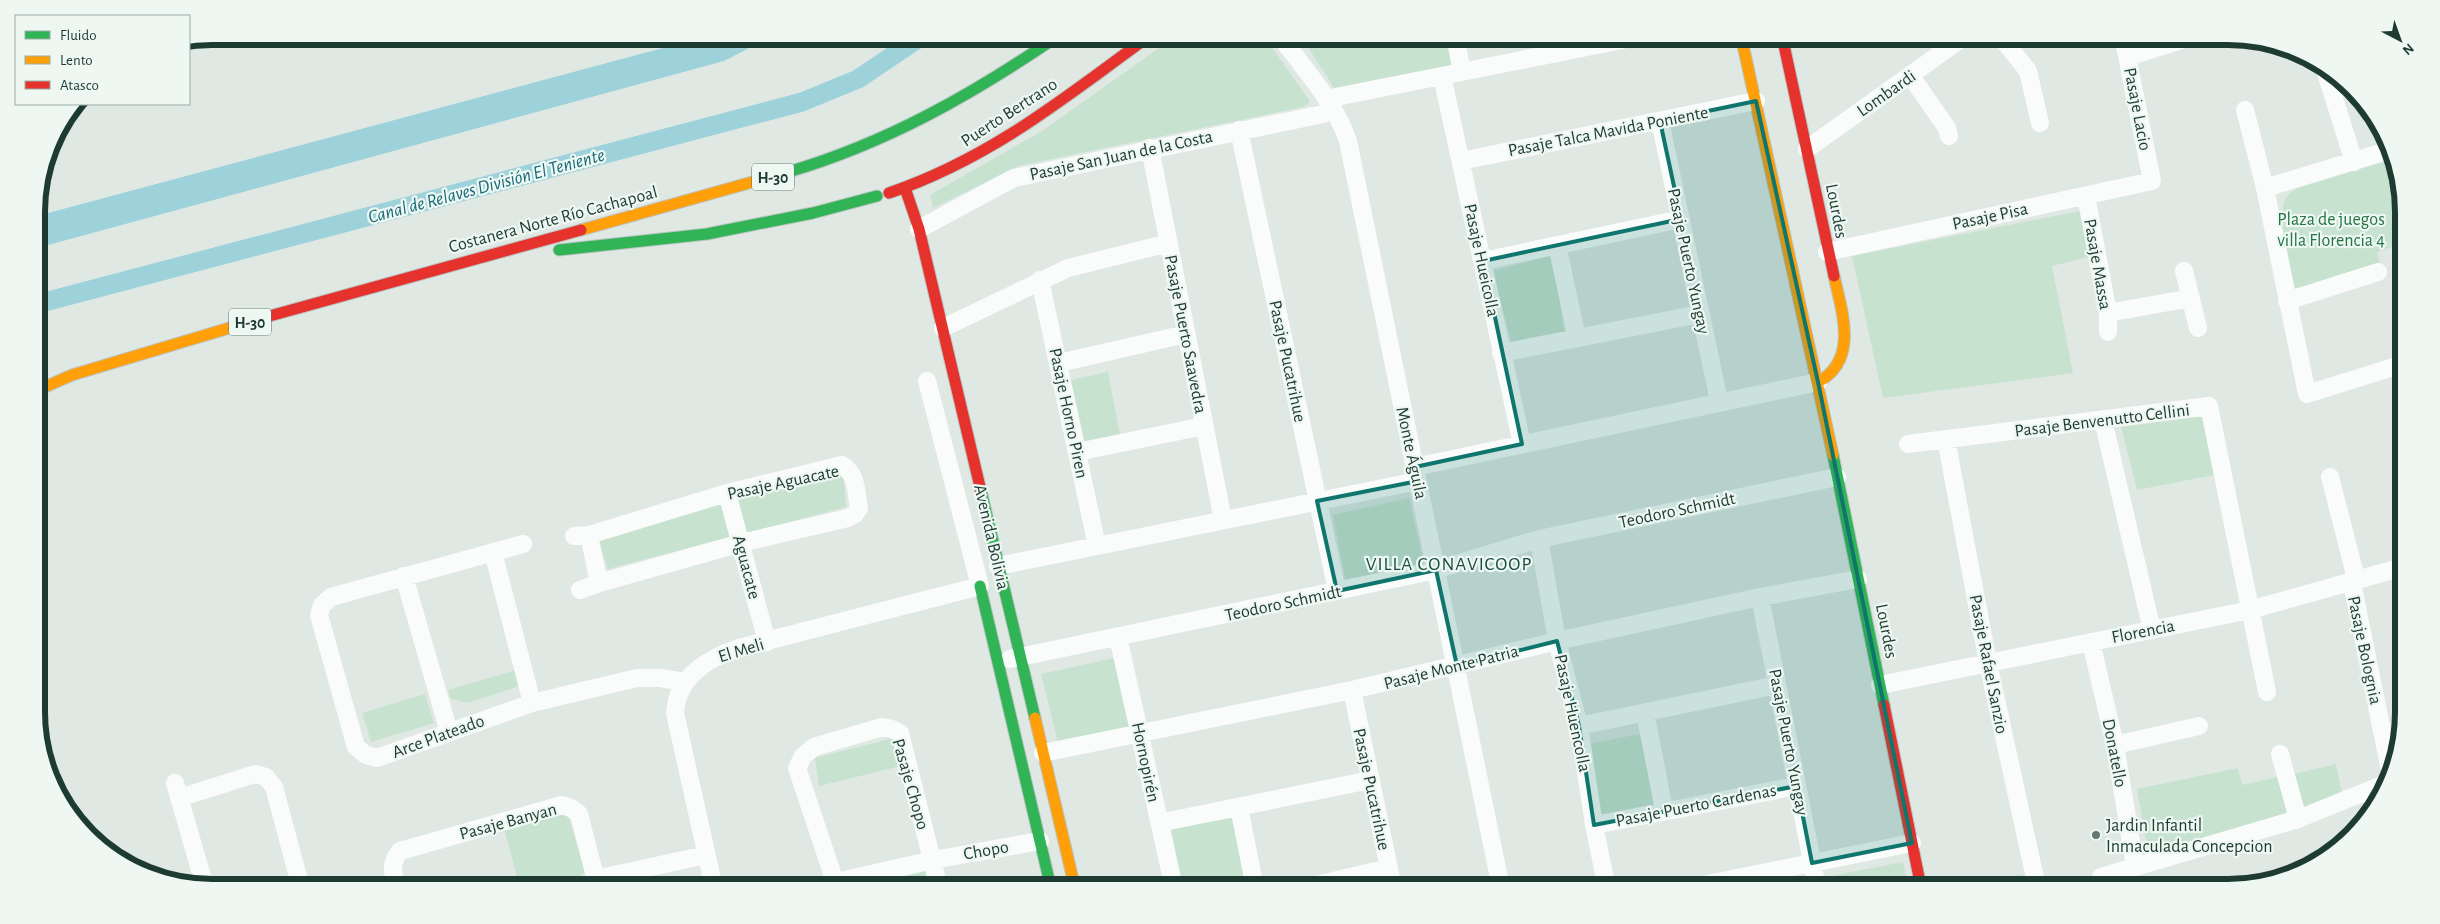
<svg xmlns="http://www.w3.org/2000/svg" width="2440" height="924" viewBox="0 0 2440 924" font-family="'Alegreya Sans',sans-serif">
<rect width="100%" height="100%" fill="#e0e8e4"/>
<path fill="#c8e2d0" d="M1176,36h88l45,64v3l-6,4 -285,59 -85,42 -3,-13 112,-64z
M1301,36h147l5,29 -119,23z
M2393,159l9,30v55l-25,8 4,15 -83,23 -6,-4 -15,-64 6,-7c-2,-14 3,-20 15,-27z
M2080,211l9,46 -37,9 21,107 -190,25 -31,-142z
M1553,255l12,83 -52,11 -20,-78z
M1108,372l13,68 -34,11 -16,-71z
M2205,416l9,59 -77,15 -16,-63z
M843,469l3,38 -238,62 -11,-33z
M1409,498l15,67 -78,18 -13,-68z
M1118,657l16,76 -75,14 -18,-73z
M516,670l4,16 -53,17 -16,-4 -3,-9z
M425,694l9,29 -63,19 -9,-29z
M1645,733l13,71 -60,12 -14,-71z
M898,737l3,29 -82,20 -4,-28z
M2336,764l6,30 -41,14 -7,-34z
M2238,768l4,17 40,-9 7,38 -140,44 -12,-69z
M567,811l18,61 -12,10 -2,6h-51l-16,-60z
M1233,818l13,70h-63l-12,-60z
M1903,862l5,25h-79l-2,-10z
M931,869l4,19h-72z
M2023,874l3,13h-76z"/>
<path fill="#9dd2da" d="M692,36h81l-49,25 -687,187v-32l637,-171z"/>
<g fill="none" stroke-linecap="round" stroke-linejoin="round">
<path stroke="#9dd2da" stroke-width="19" d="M37,304l765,-202 56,-23 64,-43"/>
<g stroke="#bac4c0" stroke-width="13">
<path id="fast" d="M788,172c99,-29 185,-78 270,-136
M559,250l148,-16 106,-21 64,-17
M1833,455l51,250
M981,491l54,227
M980,586l71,302"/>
</g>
<g stroke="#bac4c0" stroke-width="13">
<path id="slow" d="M1741,36l92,419
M581,230l207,-58
M1818,382c41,-22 24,-70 16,-106
M38,390l34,-15 194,-58
M1035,718l40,170"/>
</g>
<g stroke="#bac4c0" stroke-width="13">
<path id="jam" d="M1782,36l52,240
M905,188l14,41 62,262
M889,193c100,-34 176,-95 260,-157
M266,317l315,-87
M1884,705l37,182"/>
</g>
<path stroke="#fafcfb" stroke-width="18" d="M1280,36c24,33 55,66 68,105l153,747
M1455,36l7,36
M1550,36l4,18
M2000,36l28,35 12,52
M2128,57l66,-21
M1910,75l37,53 2,8
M1442,76l80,368
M2327,76l27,86
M1326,99l316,-63
M2245,110l20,78 42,206 96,-30
M1660,121l59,280
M1239,130l98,461
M1150,148l73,372
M1807,149l158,-113
M1461,161l295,-60
M2265,188l125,-38
M2086,196l22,117v19
M919,229l95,-51 309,-64 10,-5
M1557,245l20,93
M1827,252l325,-71 -29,-145
M1483,261l198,-42
M2184,271l14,57
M1040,280l57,266
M2287,301l91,-29
M2108,313l83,-15
M943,328l125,-60 101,-25
M1501,353l199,-39
M1059,363l127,-29
M2103,420l49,210
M1946,439l42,224 49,224
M1908,444l301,-38 58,286
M1077,452l127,-26
M1415,467l403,-85
M2330,477l27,105
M727,493l40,149
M574,536l15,-1 138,-42 115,-28c15,9 14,27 17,43l-4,6 -7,4 -107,25 -142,40 -10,-48
M1539,539l18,102 22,85 15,99 13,63
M523,544l-192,53 -9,8 -3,10 37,132 10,8 11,3 155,-55 105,-25h23l26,4
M493,552l39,151
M998,566l420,-85
M404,576l45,156
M2352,583l39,192
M580,590l19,-7
M1760,597l57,290
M1118,637l56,251
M2091,642l24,103 20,121
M1010,659l426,-89 103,-31 298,-62
M1880,685l370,-75 153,-43
M1352,690l41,198
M1645,712l19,98
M1579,726l198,-41
M2115,745l84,-19
M1043,753l309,-63 205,-49 203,-44 98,-18
M2280,754l18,65
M175,783l30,104
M179,798l76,-24 11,3 8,10 27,101
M1239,807l16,81
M1159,823l211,-43
M1594,825l203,-39
M2101,877l197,-58 89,-36
M596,879l110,-24
M836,882l97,-22 107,-19
M1693,887l219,-44
M397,888c-5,-16 -7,-24 3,-37l162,-46 9,3 8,6 19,74
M714,888l-39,-175c2,-36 33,-55 64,-65l241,-62 -53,-205
M837,888l-40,-120 6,-12 11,-9 68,-20 10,2 8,4 39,155
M1303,888l86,-20"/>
<use href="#fast" stroke="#30b455" stroke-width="11"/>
<use href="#slow" stroke="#ff9f0a" stroke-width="11"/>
<use href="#jam" stroke="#e5322d" stroke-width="11"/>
</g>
<path fill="#0f766e" fill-opacity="0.2" stroke="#0f766e" stroke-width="4" stroke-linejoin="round" d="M1756,101l62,281 94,461 -100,20 -15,-77 -203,39 -15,-99 -22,-85 -100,25 -21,-96 -99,21 -20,-90 101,-20 -3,-14 107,-23 -39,-183 198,-42 -21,-98z"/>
<circle fill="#627871" stroke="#eef7f2" stroke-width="2" cx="2096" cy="835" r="5"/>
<g text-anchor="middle" stroke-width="4.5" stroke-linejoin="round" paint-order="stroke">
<g fill="#eef7f2" stroke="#5c736c" stroke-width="1">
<rect x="752" y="163.5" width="42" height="27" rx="4"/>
<rect x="229" y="308.5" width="42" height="27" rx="4"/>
</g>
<g font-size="16" font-weight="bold" fill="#1e3b33">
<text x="773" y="183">H-30</text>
<text x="250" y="328">H-30</text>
</g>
<g font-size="18" fill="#1e3b33" stroke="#eef7f2">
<text transform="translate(1886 93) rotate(-35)" y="6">Lombardi</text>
<text transform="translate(2138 109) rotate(79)" y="6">Pasaje Lacio</text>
<text transform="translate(1009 112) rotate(-33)" y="6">Puerto Bertrano</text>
<text transform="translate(1608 131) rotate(-11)" y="6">Pasaje Talca Mavida Poniente</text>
<text transform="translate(1121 155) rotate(-12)" y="6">Pasaje San Juan de la Costa</text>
<text transform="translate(1837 211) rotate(79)" y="6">Lourdes</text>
<text transform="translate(1990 216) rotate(-12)" y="6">Pasaje Pisa</text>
<text transform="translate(553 219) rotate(-15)" y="6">Costanera Norte Río Cachapoal</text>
<text transform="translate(1482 260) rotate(78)" y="6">Pasaje Hueicolla</text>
<text transform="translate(1689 261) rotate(78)" y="6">Pasaje Puerto Yungay</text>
<text transform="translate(2098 264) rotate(80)" y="6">Pasaje Massa</text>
<text transform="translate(1186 334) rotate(79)" y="6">Pasaje Puerto Saavedra</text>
<text transform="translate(1288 361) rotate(78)" y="6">Pasaje Pucatrihue</text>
<text transform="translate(1069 413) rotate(78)" y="6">Pasaje Horno Piren</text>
<text transform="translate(2102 420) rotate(-7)" y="6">Pasaje Benvenutto Cellini</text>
<text transform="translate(1412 453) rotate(78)" y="6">Monte Águila</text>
<text transform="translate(783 482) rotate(-12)" y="6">Pasaje Aguacate</text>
<text transform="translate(1677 510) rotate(-12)" y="6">Teodoro Schmidt</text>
<text transform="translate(992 537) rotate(77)" y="6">Avenida Bolivia</text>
<text transform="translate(747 567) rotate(75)" y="6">Aguacate</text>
<text transform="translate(1283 603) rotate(-12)" y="6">Teodoro Schmidt</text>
<text transform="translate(1887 631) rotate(79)" y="6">Lourdes</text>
<text transform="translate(2143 631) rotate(-11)" y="6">Florencia</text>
<text transform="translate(741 650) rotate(-17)" y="6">El Meli</text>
<text transform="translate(2365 650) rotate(78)" y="6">Pasaje Bolognia</text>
<text transform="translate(1989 664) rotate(79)" y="6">Pasaje Rafael Sanzio</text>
<text transform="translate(1451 667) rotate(-14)" y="6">Pasaje Monte Patria</text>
<text transform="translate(1573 713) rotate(78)" y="6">Pasaje Huencolla</text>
<text transform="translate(438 736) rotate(-20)" y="6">Arce Plateado</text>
<text transform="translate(1789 742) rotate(79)" y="6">Pasaje Puerto Yungay</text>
<text transform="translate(2115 753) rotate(79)" y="6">Donatello</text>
<text transform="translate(1146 762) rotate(78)" y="6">Hornopirén</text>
<text transform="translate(911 784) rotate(74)" y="6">Pasaje Chopo</text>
<text transform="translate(1372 789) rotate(78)" y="6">Pasaje Pucatrihue</text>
<text transform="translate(1696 805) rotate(-11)" y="6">Pasaje Puerto Cardenas</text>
<text transform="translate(508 821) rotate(-15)" y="6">Pasaje Banyan</text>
<text transform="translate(986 850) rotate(-10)" y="6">Chopo</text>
</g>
<g font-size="18" fill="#257544" stroke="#eef7f2">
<text x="2331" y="225">Plaza de juegos<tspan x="2331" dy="21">villa Florencia 4</tspan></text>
</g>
<g font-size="18" fill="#1e3b33" stroke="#eef7f2" text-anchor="start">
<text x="2106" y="831">Jardin Infantil<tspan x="2106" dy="21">Inmaculada Concepcion</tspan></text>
</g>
<g font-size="19" font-style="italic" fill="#146a7b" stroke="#eef7f2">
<text transform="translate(486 185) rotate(-15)" y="7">Canal de Relaves División El Teniente</text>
</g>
<g font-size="19" letter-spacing="1" fill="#184e41" stroke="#eef7f2">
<text x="1449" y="570">VILLA CONAVICOOP</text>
</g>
</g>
<path d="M0 0H2440V924H0ZM212 45H2228A167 167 0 0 1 2395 212V712A167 167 0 0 1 2228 879H212A167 167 0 0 1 45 712V212A167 167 0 0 1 212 45Z" fill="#eef7f2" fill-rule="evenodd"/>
<path fill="none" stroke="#1e3b33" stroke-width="6" d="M212 45H2228A167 167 0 0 1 2395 212V712A167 167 0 0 1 2228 879H212A167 167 0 0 1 45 712V212A167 167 0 0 1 212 45Z"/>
<rect x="15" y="15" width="175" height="90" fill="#eef7f2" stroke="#9baca6"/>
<rect x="25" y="31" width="25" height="8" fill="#30b455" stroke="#9baca6"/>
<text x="60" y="40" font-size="15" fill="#1e3b33">Fluido</text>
<rect x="25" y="56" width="25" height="8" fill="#ff9f0a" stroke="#9baca6"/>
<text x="60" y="65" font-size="15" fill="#1e3b33">Lento</text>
<rect x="25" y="81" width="25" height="8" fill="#e5322d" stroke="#9baca6"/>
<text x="60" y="90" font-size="15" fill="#1e3b33">Atasco</text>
<g transform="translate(2400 40) rotate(139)" stroke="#eef7f2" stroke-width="4" paint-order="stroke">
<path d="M0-4L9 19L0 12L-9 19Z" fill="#1e3b33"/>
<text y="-8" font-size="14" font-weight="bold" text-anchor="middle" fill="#1e3b33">N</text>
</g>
</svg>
